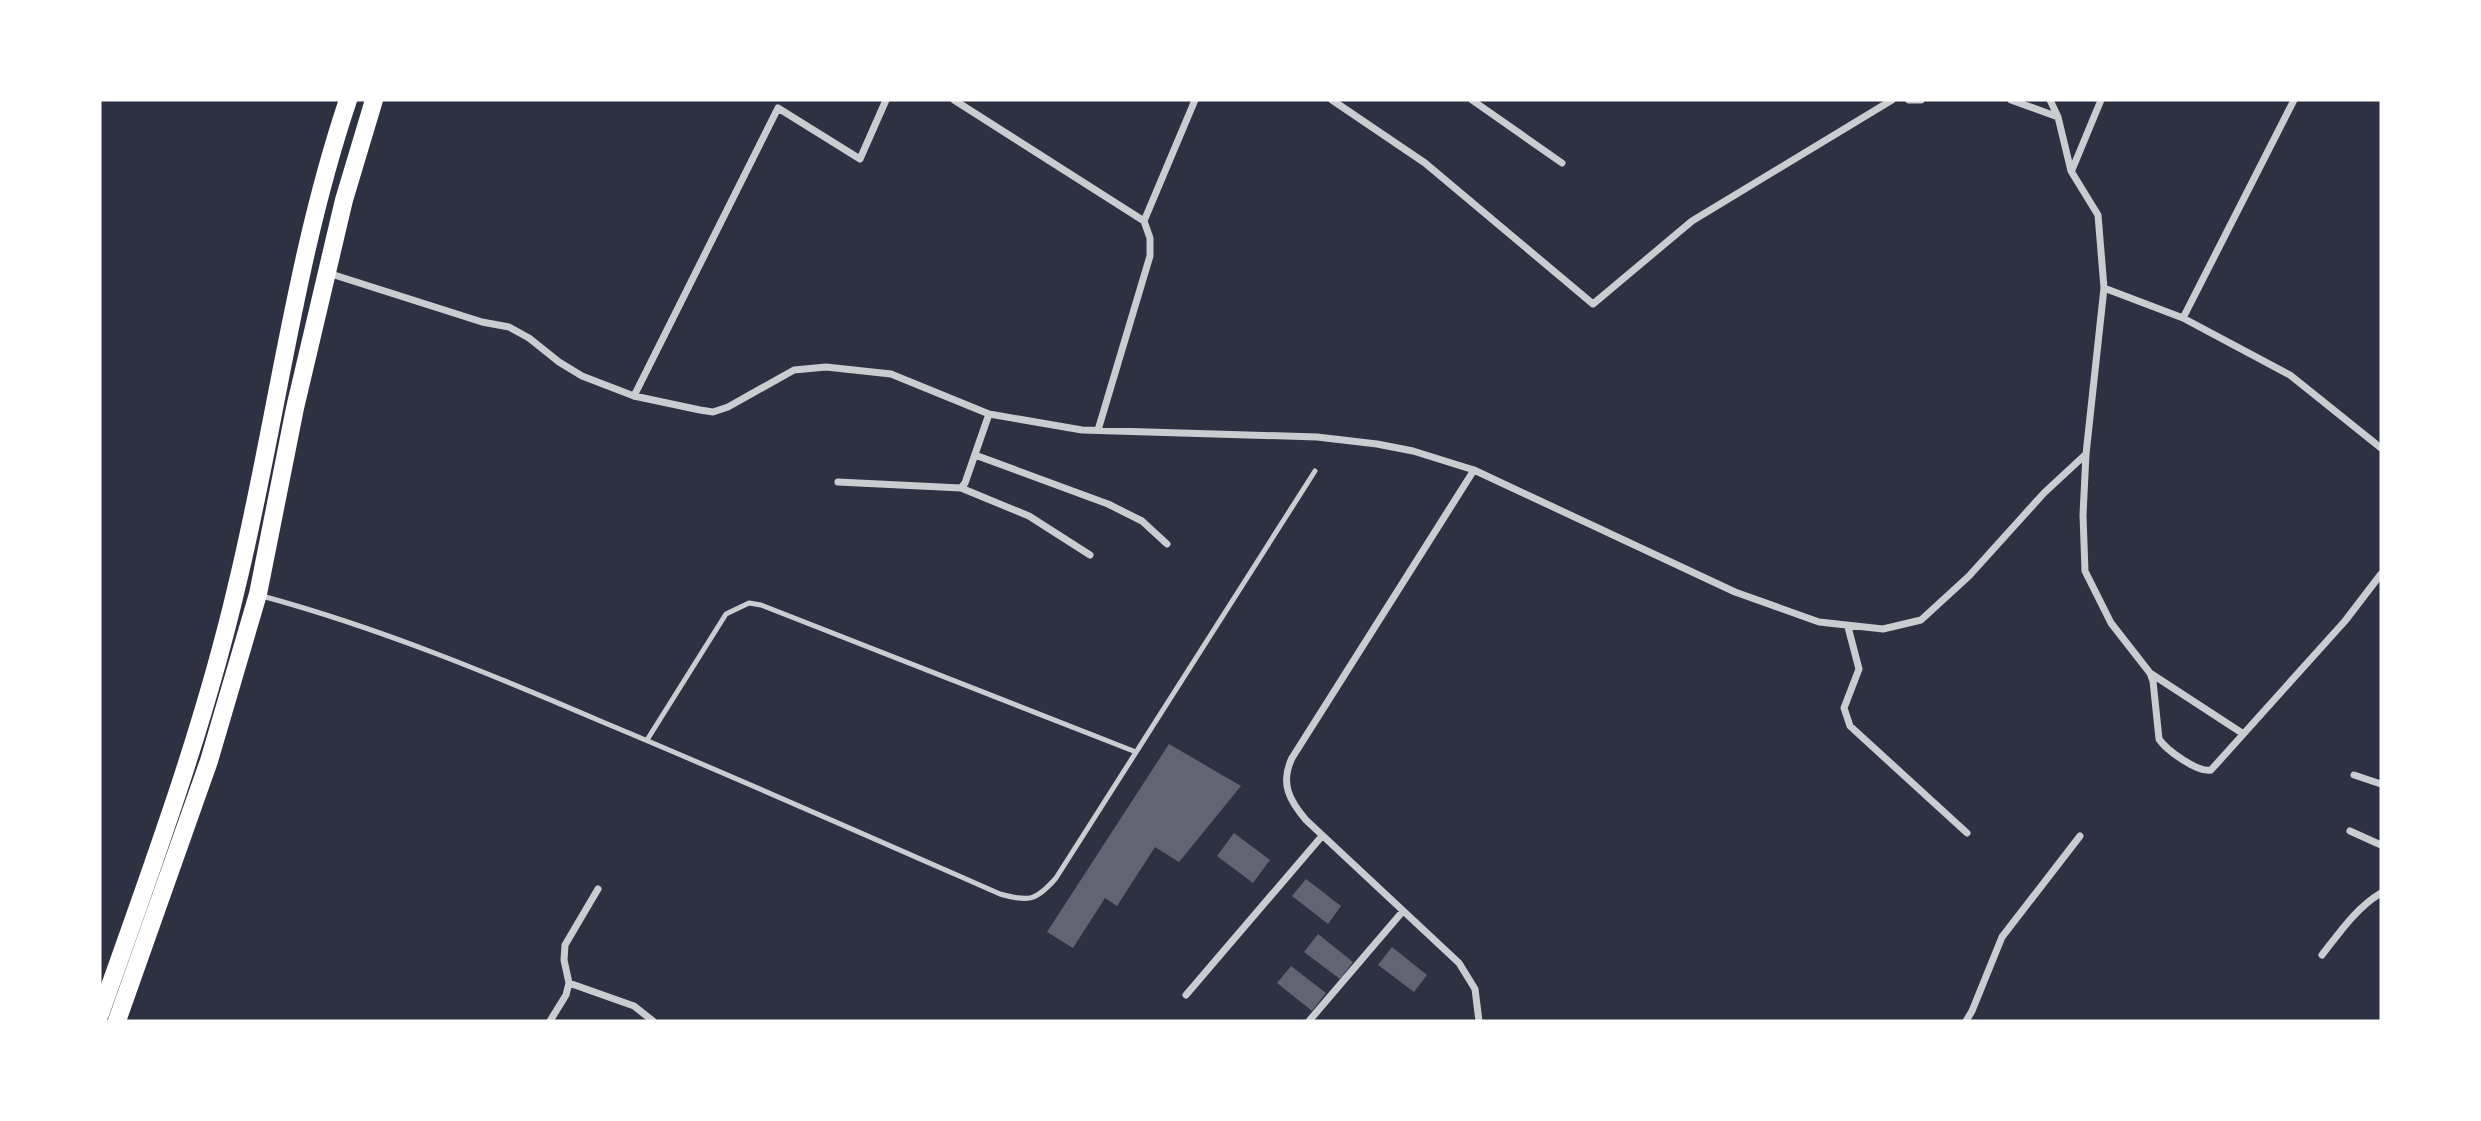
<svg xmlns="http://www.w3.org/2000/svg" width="2481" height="1121" viewBox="0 0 2481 1121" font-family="'Varela Round',sans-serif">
<rect width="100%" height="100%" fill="#2d3142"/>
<path fill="#626471" d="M1169,744l72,42 -62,76 -24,-15 -38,59 -12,-8 -32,50 -26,-16z
M1234,833l36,27 -17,23 -36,-27z
M1306,879l35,27 -13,18 -36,-28z
M1318,934l35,28 -13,17 -36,-27z
M1392,947l35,28 -13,17 -36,-27z
M1291,966l35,27 -14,18 -35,-28z"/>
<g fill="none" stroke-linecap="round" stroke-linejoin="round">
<path stroke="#caccd0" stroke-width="5" d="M262,596c118,32 231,79 343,127 132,55 263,113 395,171 29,8 36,7 56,-16l259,-407
M647,740l79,-126 23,-11 12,2 375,147"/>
<path stroke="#caccd0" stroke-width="7" d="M954,100l190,121 51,-121
M1332,100l93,63 168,141 99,-83 200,-121
M1472,100l90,63
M1909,100h12
M2011,100l47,17
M2050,100l8,17 13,54 27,44 6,73 -18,166 -3,61 2,56 26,52 39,50 3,8 6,58c7,11 39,34 52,31l134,-149 36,-47
M2072,170l29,-70
M328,273l154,49 27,5 20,11 30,24 23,14 52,20 66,14 13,2 15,-5 66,-37 32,-3 65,7 98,40 93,16 235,7 60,7 36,7 61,19 261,122 84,30 64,7 38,-9 48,-44 75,-83 42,-39
M2104,288l79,30 107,57 91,73
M2183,318l111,-218
M634,396l144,-288 82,51 26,-59
M1098,430l52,-174v-18l-6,-17
M975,455l133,49 34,17 25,23
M1474,470l-182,288c-12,25 -3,42 14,62l153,143 16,26 4,32
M838,482l123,6 4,-5 24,-69
M961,488l68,28 61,39
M1848,627l11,42 -15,39 6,18 117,107
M2150,673l92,60
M2354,775l27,9
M2350,831l31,14
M2322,955c18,-23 34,-47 59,-62
M569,983l65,23 19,15
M1186,995l136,-159
M550,1021l16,-26 3,-12 -5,-23 1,-15 33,-56
M1309,1021l94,-110
M1966,1021l6,-10 30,-74 78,-101"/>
<path stroke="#fff" stroke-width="18" d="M100,1014c50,-141 103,-283 137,-429 39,-161 58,-328 111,-485
M117,1021l92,-260 49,-167 37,-186 49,-208 30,-100"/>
</g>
<rect width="2481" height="1121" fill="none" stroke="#ffffff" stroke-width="203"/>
</svg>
